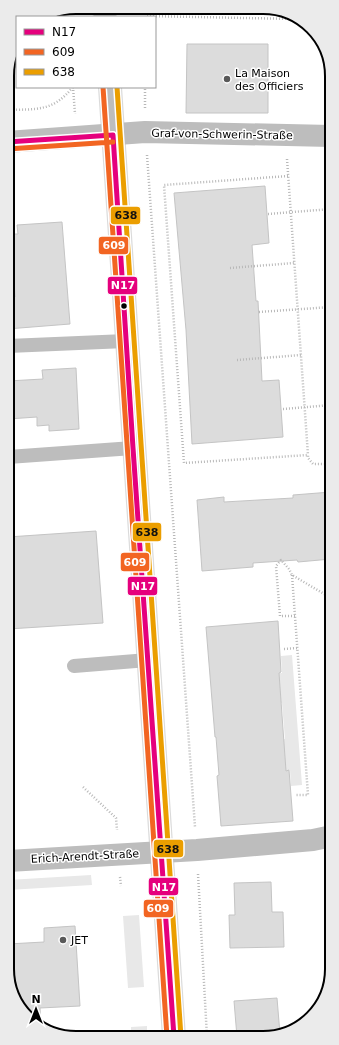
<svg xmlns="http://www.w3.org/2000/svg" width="339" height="1045" viewBox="0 0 339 1045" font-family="'DejaVu Sans',sans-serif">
<rect width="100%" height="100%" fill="#fff"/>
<path fill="#e8e8e8" d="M292,655l10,130 -11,1 -1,-16 -15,1 -9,-30 19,-2 -3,-36 -19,1 5,-30 14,-1 -1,-17z
M91,875l1,10 -84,5v-10z
M139,915l5,72 -16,1 -5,-72z
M147,1026v11h-16v-10z"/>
<path fill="#dcdcdc" stroke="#c4c4c4" d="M187,44h81v69h-82z
M265,186l4,57 -17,2 4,56h2l4,80 17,-1 4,57 -91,7 -6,-114 -12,-137z
M62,222l8,102 -63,5v-32h8l-4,-63h7l-1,-9z
M76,368l3,61 -30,2v-6l-12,1v-9l-29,2v-38l35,-2 -1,-9z
M331,492v67l-33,3 -1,-2 -44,3v4l-51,4 -5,-71 27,-3v5l69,-4v-3z
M96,531l7,92 -95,6v-92z
M278,621l3,51 -2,1 7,98 3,-1 4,51 -72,5 -4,-50 2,-1 -3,-38h-1l-9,-110z
M271,882l1,30h11l1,35 -54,1 -1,-33h6l-1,-32z
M75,926l5,80 -40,2 1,17 -14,-7 -19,-36v-38l36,-2v-14z
M277,998l3,36 -4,3h-39l-3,-36z"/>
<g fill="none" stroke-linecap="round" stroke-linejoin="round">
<g stroke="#dbdbdb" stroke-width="24">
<path id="primary" d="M104,7l1,10
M110,87l64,950"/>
</g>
<path stroke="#b8b8b8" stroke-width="2.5" stroke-dasharray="1 2" stroke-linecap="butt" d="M147,16l148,3
M147,17v-10
M7,71l10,-5
M73,87l2,27
M145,108v-21
M7,110c29,-1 46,2 66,-23
M147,155l48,672
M287,159l21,296
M288,176l-124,9 20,278 124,-8v3l5,6h18
M268,214l63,-5
M230,268l64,-5
M259,312l72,-5
M237,360l64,-5
M283,409l48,-4
M292,575l16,220h-13
M295,616h-15l-4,-50 5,-6 8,9 3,6 39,23
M284,649l14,-1
M83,787l33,31 1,12
M198,874l9,163
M120,877l1,9"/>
<path stroke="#bdbdbd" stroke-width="14" d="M8,346l118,-5
M8,457l125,-9
M74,666l74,-6"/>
<path stroke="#bdbdbd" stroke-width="22" d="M7,142l138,-10 186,4
M8,861l189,-11 116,-10 19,-4"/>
<use href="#primary" stroke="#bdbdbd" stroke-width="22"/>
<g stroke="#fff" stroke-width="8">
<path id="bus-1" d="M113,135l20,313 41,589
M7,142l106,-7"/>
</g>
<g stroke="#fff" stroke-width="8">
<path id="bus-2" d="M103,87l64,950
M7,149l106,-7"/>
</g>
<g stroke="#fff" stroke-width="8">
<path id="bus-3" d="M117,87l64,950"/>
</g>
<use href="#bus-1" stroke="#e5007d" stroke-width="5"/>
<use href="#bus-2" stroke="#f26522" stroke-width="5"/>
<use href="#bus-3" stroke="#eb9e00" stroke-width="5"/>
</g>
<g fill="#595959" stroke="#fff" stroke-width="1.5">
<circle cx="227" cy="79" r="4"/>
<circle cx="63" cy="940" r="4"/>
</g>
<circle fill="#000" stroke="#fff" stroke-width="1.5" cx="124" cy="306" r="3.5"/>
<g text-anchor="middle" stroke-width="3" stroke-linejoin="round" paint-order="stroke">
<g font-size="11" fill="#000" stroke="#fff" text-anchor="start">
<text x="235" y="77">La Maison<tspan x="235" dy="13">des Officiers</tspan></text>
<text x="71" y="944">JET</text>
</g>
<g font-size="11" fill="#000" stroke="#fff">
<text transform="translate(222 134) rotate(1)" y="4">Graf-von-Schwerin-Straße</text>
<text transform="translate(85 856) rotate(-3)" y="4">Erich-Arendt-Straße</text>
</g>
</g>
<path d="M0 0H339V1045H0ZM76 14H263A62 62 0 0 1 325 76V969A62 62 0 0 1 263 1031H76A62 62 0 0 1 14 969V76A62 62 0 0 1 76 14Z" fill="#ebebeb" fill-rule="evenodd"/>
<path fill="none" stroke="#000" stroke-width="2" d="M76 14H263A62 62 0 0 1 325 76V969A62 62 0 0 1 263 1031H76A62 62 0 0 1 14 969V76A62 62 0 0 1 76 14Z"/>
<g stroke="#fff" stroke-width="1.5">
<rect x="110" y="206" width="31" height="19" rx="4" fill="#eb9e00"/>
<rect x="98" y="236" width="31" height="19" rx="4" fill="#f26522"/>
<rect x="107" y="276" width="31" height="19" rx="4" fill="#e5007d"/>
<rect x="132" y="522" width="30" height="20" rx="4" fill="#eb9e00"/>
<rect x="120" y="552" width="30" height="20" rx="4" fill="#f26522"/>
<rect x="127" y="576" width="31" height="20" rx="4" fill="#e5007d"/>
<rect x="153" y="839" width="31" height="19" rx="4" fill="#eb9e00"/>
<rect x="148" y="877" width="31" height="19" rx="4" fill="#e5007d"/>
<rect x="143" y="899" width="31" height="19" rx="4" fill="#f26522"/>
</g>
<g font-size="11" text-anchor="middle" font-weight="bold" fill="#fff">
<text x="114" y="249">609</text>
<text x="123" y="289">N17</text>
<text x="135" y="566">609</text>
<text x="143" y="590">N17</text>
<text x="164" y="891">N17</text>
<text x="158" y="912">609</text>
</g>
<g font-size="11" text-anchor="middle" font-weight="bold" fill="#111">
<text x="126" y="219">638</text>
<text x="147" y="536">638</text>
<text x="168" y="853">638</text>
</g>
<rect x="16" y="16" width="140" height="72" fill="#ffffff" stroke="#999999"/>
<rect x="24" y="29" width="20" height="6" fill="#e5007d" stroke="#999999"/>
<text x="52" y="36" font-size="12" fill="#000000">N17</text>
<rect x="24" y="49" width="20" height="6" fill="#f26522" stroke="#999999"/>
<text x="52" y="56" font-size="12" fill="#000000">609</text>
<rect x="24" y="69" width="20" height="6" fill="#eb9e00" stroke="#999999"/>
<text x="52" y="76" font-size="12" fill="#000000">638</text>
<g transform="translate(36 1009)" stroke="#ffffff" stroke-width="3" paint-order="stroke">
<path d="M0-3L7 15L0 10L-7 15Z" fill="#000000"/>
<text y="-6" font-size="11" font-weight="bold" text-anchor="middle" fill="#000000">N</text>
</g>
</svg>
